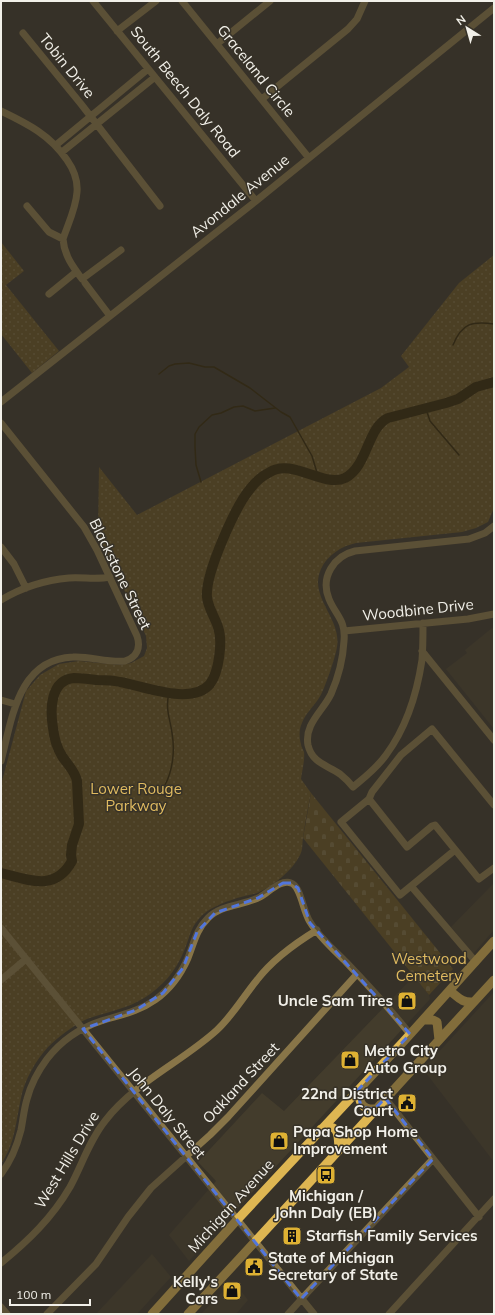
<svg xmlns="http://www.w3.org/2000/svg" width="495" height="1315" viewBox="0 0 495 1315" font-family="Mulish,sans-serif">
<defs>
<pattern id="cemetery-stones" width="16" height="16" patternUnits="userSpaceOnUse"><rect width="16" height="16" fill="#645020"/><path d="M2 7V4a2 2 0 0 1 4 0v3zM10 15v-3a2 2 0 0 1 4 0v3z" fill="#7b6a40"/></pattern>
<pattern id="park-dots" width="8" height="8" patternUnits="userSpaceOnUse"><rect width="8" height="8" fill="#645020"/><path d="M2 2h.1M6 6h.1" fill="none" stroke="#7b6a40" stroke-width="1.8" stroke-linecap="round"/></pattern>
</defs>
<rect width="100%" height="100%" fill="#373228"/>
<path fill="#433c2c" d="M492,628l2,2v99l-48,-60 21,-16 -2,-3z
M494,883v47l-21,24 -22,-27z
M414,976l15,19 1,4 -241,262 -20,-26 47,-54 -18,-19 64,-69 22,18z
M494,992v170l-71,-93z
M152,1254l19,23 -34,37h-41z
M233,1281l15,19 -12,14h-35z"/>
<path fill="url(#cemetery-stones)" d="M311,793l142,176 -24,26 -126,-157z"/>
<path fill="url(#park-dots)" d="M1,242l23,29 -18,14 53,66 -27,22 -31,-39z
M494,255v253l-6,14 -12,6 -14,4 -106,11c-14,3 -29,12 -35,26 -13,28 21,49 16,78 -1,8 -13,45 -18,51 -5,8 -14,16 -17,25 -3,6 -3,14 -1,21 0,3 2,5 3,8 1,8 -2,19 -3,27l10,14c-3,15 -6,30 -8,45 -1,6 0,12 -3,17 -7,15 -28,32 -43,38 -6,2 -13,3 -20,5 -14,5 -30,10 -39,22 -8,9 -9,20 -14,31 -8,20 -22,36 -40,47 -17,11 -38,14 -57,21 -12,5 -30,19 -39,28 -12,13 -24,34 -27,51 -5,23 -6,46 -20,66v-379l25,-94 14,-16 19,-11 20,-3 41,4 11,-2 13,-7 3,-8 -1,-12 -48,-101 1,-68 38,48 244,-127 28,-21 -8,-11 58,-73z"/>
<g fill="none" stroke-linecap="round" stroke-linejoin="round">
<path stroke="#2c2000" stroke-width="1.5" d="M453,345c9,-22 19,-24 41,-21
M159,374l10,-8 6,-2 14,-1 16,4h9l36,21 31,24 9,5 22,39 6,20
M426,409l4,12 29,34
M201,482l-5,-17 -1,-18v-13l4,-7 13,-12 9,-2 13,-6 9,-1 12,5 20,-3
M165,785c8,-15 10,-35 7,-52 -2,-15 -7,-24 -3,-40"/>
<path stroke="#2c2000" stroke-width="10" d="M1,873c28,7 54,19 71,-12l-1,-6 1,-10 7,-21 -2,-43c-2,-10 -10,-17 -15,-25 -5,-8 -8,-19 -9,-28 -3,-18 -3,-48 21,-50 8,0 15,1 23,2 8,0 15,0 23,2 23,4 72,24 90,2 9,-12 13,-43 8,-57 -3,-10 -10,-19 -11,-30 -2,-23 28,-90 43,-108 5,-7 12,-13 20,-17 22,-14 54,16 75,6 23,-12 22,-50 43,-60l58,-15 12,-4 18,-12 18,-5"/>
<path stroke="#887548" stroke-width="7" d="M93,1l163,200
M182,1l127,157
M117,31l39,-30
M23,33l58,71 79,102
M217,44l53,-43
M262,99l86,-70 9,-10 8,-18
M1,111c27,13 49,24 66,49 7,10 11,20 10,32 -1,16 -9,32 -14,47 1,16 10,28 19,40l39,-29
M56,145l92,-76
M62,152l93,-75
M27,206l22,26 14,7
M85,283l25,33
M49,294l27,-22
M1,402l255,-201 238,-193
M1,423l83,104 13,23 40,86c4,12 0,21 -12,25 -17,2 -35,-5 -52,-4 -55,2 -61,62 -72,104
M1,547l13,17 12,24
M1,600c20,-12 44,-20 68,-22 14,-1 28,2 41,-1
M423,623c0,13 0,25 -1,37 -5,33 -16,68 -36,95 -9,13 -21,22 -33,32 -4,-5 -8,-9 -13,-13 -13,-9 -28,-11 -32,-29 -4,-21 15,-34 23,-51 7,-16 12,-35 13,-53 2,-21 -8,-25 -15,-42 -9,-22 5,-43 26,-48l114,-12 16,-6 9,-7
M344,631l124,-12 26,-5
M422,651l72,89
M1,700l14,4
M369,799l-28,23 59,73 11,-9 65,76
M494,805l-62,-76 -31,26 -29,37 -3,7 38,48 25,-21 3,-1 44,54 15,-11
M411,886l44,-36
M1,928l313,386
M1,980l25,-21
M385,1098l94,119
M1,1174c10,-13 16,-28 20,-44 2,-10 3,-21 6,-31 4,-15 11,-28 20,-40 14,-18 33,-31 54,-38 19,-6 37,-9 54,-21 14,-10 26,-26 33,-42 6,-15 8,-28 20,-40 14,-14 35,-12 52,-21 9,-5 21,-18 31,-14 10,3 12,29 19,39 9,15 24,28 36,40 23,24 44,47 64,72
M1,1263c27,-22 51,-45 69,-76 12,-22 19,-46 35,-66 30,-39 77,-59 112,-91 16,-15 26,-33 40,-50 16,-21 37,-36 60,-50
M1,1307l6,7
M47,1314l49,-50 32,-47 23,-29 59,-53 18,-18 129,-143
M288,1314l19,-21 126,-134
M389,1314l105,-115"/>
<path stroke="#deb652" stroke-width="9" d="M450,991c8,6 12,12 23,11
M423,1020h10l4,2 2,18
M358,1090c1,12 4,20 17,19
M321,1129c19,-7 17,7 18,20
M152,1314l85,-94 167,-179 90,-100
M188,1314c103,-110 204,-223 306,-334"/>
</g>
<path d="M0 0H495V1315H0ZM283,883h8l7,5 12,35 100,111 -52,56 2,13 6,5 9,1 10,-11 48,61 -132,140 -218,-270 53,-19 27,-17 20,-25 14,-36 18,-19 43,-15z" fill="#373228" fill-opacity=".55" fill-rule="evenodd"/>
<path fill="none" stroke="#5276dc" stroke-width="3" stroke-dasharray="8 5" stroke-linejoin="round" d="M283,883h8l7,5 12,35 100,111 -52,56 2,13 6,5 9,1 10,-11 48,61 -132,140 -218,-270 53,-19 27,-17 20,-25 14,-36 18,-19 43,-15z"/>
<defs>
<g id="shop-square" transform="scale(1)"><rect x="-9" y="-9" width="18" height="18" rx="4" fill="#deb133" stroke="#373228"/><path d="M-5-2.5h2.3a2.7 3.5 0 0 1 5.4 0H5L5.5 6h-11ZM-1.5-2.5h3a1.5 2.3 0 0 0-3 0Z" fill="#111"/></g>
<g id="civic-square" transform="scale(1)"><rect x="-9" y="-9" width="18" height="18" rx="4" fill="#deb133" stroke="#373228"/><path d="M-.6-6.5H3V-4.5H.6V-3L4-1V1h2V6H-6V1h2V-1L-.6-3ZM-1.2 2.5V6h2.4V2.5Z" fill="#111"/></g>
<g id="bus-square" transform="scale(1)"><rect x="-9" y="-9" width="18" height="18" rx="4" fill="#deb133" stroke="#373228"/><path d="M-5-6H5V4H4V6H2V4H-2V6H-4V4H-5ZM-3.5-4V0h7V-4ZM-3.5 1.2v1.5H-2V1.2ZM2 1.2v1.5H3.5V1.2Z" fill="#111"/></g>
<g id="building-square" transform="scale(1)"><rect x="-9" y="-9" width="18" height="18" rx="4" fill="#deb133" stroke="#373228"/><path d="M-4-6H4V6H1V3H-1V6H-4ZM-2.5-4.3h1.7v1.8h-1.7ZM.8-4.3h1.7v1.8H.8ZM-2.5-1h1.7V.8h-1.7ZM.8-1h1.7V.8H.8Z" fill="#111"/></g>
</defs>
<g fill-rule="evenodd">
<use href="#shop-square" x="407" y="1001"/>
<use href="#shop-square" x="350" y="1060"/>
<use href="#civic-square" x="407" y="1103"/>
<use href="#shop-square" x="279" y="1141"/>
<use href="#bus-square" x="326" y="1175"/>
<use href="#building-square" x="292" y="1236"/>
<use href="#civic-square" x="254" y="1267"/>
<use href="#shop-square" x="232" y="1291"/>
</g>
<g text-anchor="middle" stroke-width="3" stroke-linejoin="round" paint-order="stroke">
<g font-size="15" fill="#f2f0e9" stroke="#373228">
<text transform="translate(67 66) rotate(51)" y="5">Tobin Drive</text>
<text transform="translate(256 71) rotate(51)" y="5">Graceland Circle</text>
<text transform="translate(185 92) rotate(51)" y="5">South Beech Daly Road</text>
<text transform="translate(240 196) rotate(-39)" y="5">Avondale Avenue</text>
<text transform="translate(120 574) rotate(64)" y="5">Blackstone Street</text>
<text transform="translate(418 610) rotate(-6)" y="5">Woodbine Drive</text>
<text transform="translate(241 1083) rotate(-47)" y="5">Oakland Street</text>
<text transform="translate(167 1113) rotate(51)" y="5">John Daly Street</text>
<text transform="translate(67 1160) rotate(-59)" y="5">West Hills Drive</text>
<text transform="translate(231 1206) rotate(-48)" y="5">Michigan Avenue</text>
</g>
<g font-size="15" fill="#e0bb60" stroke="#373228">
<text x="136" y="794">Lower Rouge<tspan x="136" dy="17">Parkway</tspan></text>
<text x="429" y="964">Westwood<tspan x="429" dy="17">Cemetery</tspan></text>
</g>
<g font-size="15" font-weight="bold" fill="#f2f0e9" stroke="#373228" text-anchor="start">
<text x="393" y="1006" text-anchor="end">Uncle Sam Tires</text>
<text x="364" y="1056">Metro City<tspan x="364" dy="17">Auto Group</tspan></text>
<text x="393" y="1099" text-anchor="end">22nd District<tspan x="393" dy="17">Court</tspan></text>
<text x="293" y="1137">Papa Shop Home<tspan x="293" dy="17">Improvement</tspan></text>
<text x="326" y="1201" text-anchor="middle">Michigan /<tspan x="326" dy="17">John Daly (EB)</tspan></text>
<text x="306" y="1241">Starfish Family Services</text>
<text x="268" y="1263">State of Michigan<tspan x="268" dy="17">Secretary of State</tspan></text>
<text x="218" y="1287" text-anchor="end">Kelly's<tspan x="218" dy="17">Cars</tspan></text>
</g>
</g>
<rect width="495" height="1315" fill="none" stroke="#f2f0e9" stroke-width="4"/>
<g transform="translate(467 28) rotate(323)" stroke="#373228" stroke-width="3" paint-order="stroke">
<path d="M0-3L7 15L0 10L-7 15Z" fill="#f2f0e9"/>
<text y="-6" font-size="11" font-weight="bold" text-anchor="middle" fill="#f2f0e9">N</text>
</g>
<path d="M10 1299v6h80v-6" fill="none" stroke="#f2f0e9" stroke-width="2"/>
<text x="16" y="1299" font-size="12" fill="#f2f0e9" stroke="#373228" stroke-width="3" paint-order="stroke">100 m</text>
</svg>
